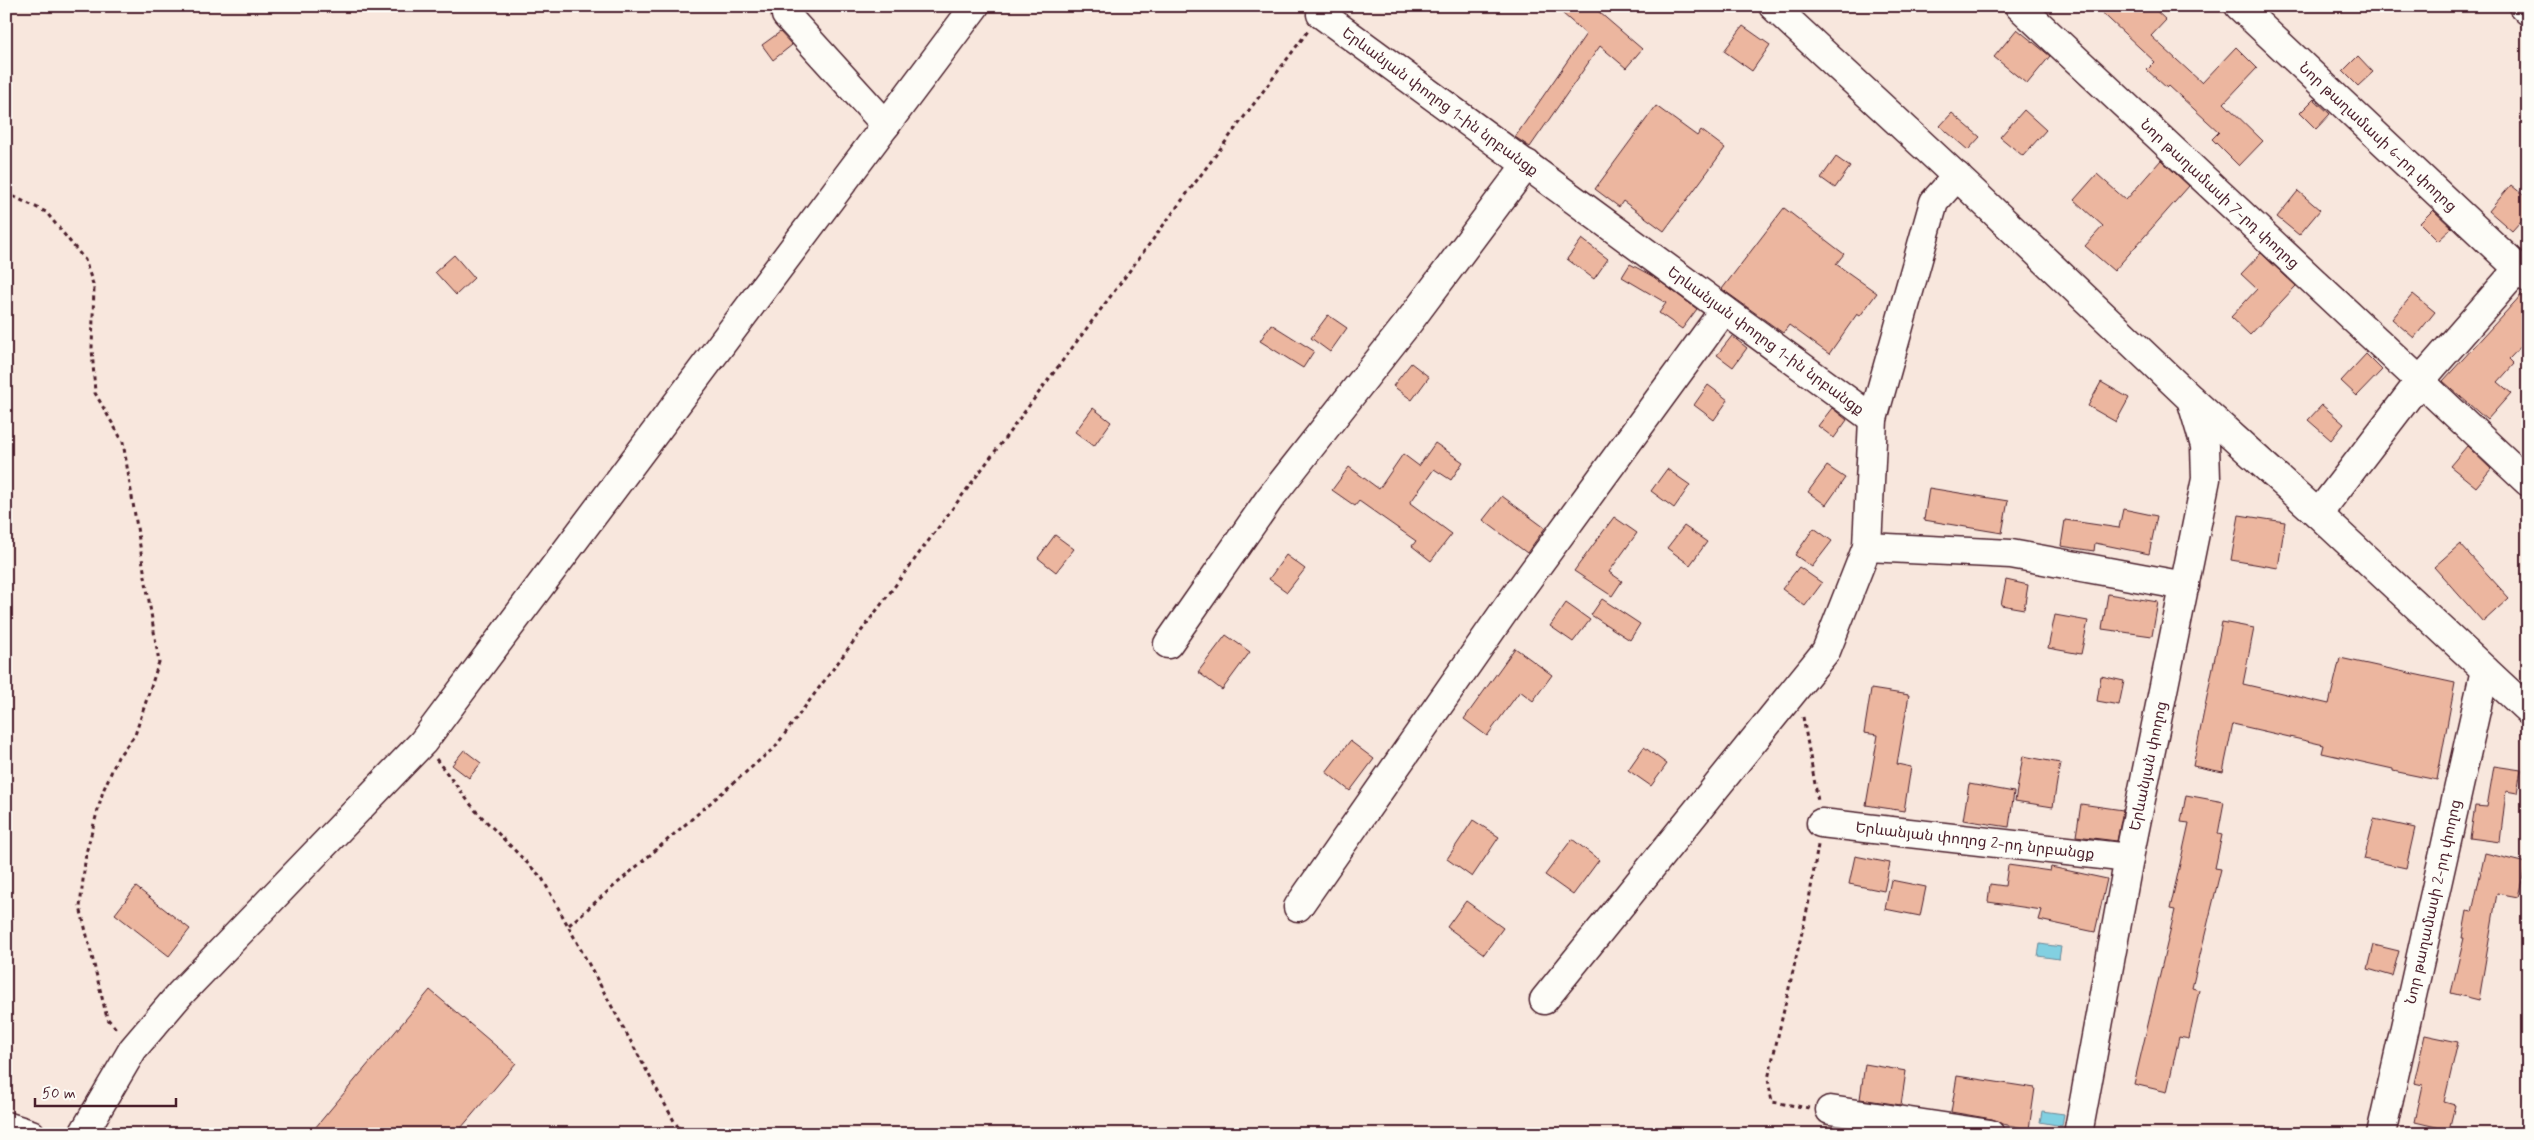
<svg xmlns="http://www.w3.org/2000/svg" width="2534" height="1140" viewBox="0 0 2534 1140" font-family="Mynerve,'Noto Sans Armenian',sans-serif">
<rect width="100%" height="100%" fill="#f8e7dd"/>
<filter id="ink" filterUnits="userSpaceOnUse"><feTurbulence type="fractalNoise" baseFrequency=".02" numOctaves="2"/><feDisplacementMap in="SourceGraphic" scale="10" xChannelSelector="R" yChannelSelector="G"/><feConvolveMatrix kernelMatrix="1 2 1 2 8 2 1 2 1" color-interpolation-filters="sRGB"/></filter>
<g filter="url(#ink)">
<path fill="#82d0e1" stroke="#6c8998" d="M2040,944l21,3 -2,12 -21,-3z
M2042,1111l22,3 -2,12 -22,-4z"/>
<path fill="#ecb69f" stroke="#4a1f2b" d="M1554,6h38l50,43 -16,19 -26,-22 -70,101 -15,-10 71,-103z
M2095,6h56l15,14 -15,16 51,47 34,-36 21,21 -33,35 39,38 -24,25 -27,-27 7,-7 -50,-46 -2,2 -20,-18 8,-8z
M1743,26l27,19 -18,26 -28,-20z
M2017,29l33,27 -23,28 -33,-27z
M780,32l12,13 -19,15 -11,-15z
M2358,56l15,16 -15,14 -15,-15z
M2314,99l16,15 -14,15 -16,-16z
M1656,106l41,30 4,-6 24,18 -61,83 -41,-30 -4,6 -24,-18z
M2024,110l22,20 -23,26 -23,-19z
M1952,113l28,24 -12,13 -28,-24z
M1836,157l14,10 -15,21 -14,-10z
M2161,160l28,26 -75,85 -29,-25 18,-20 -29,-26 23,-26 29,26z
M2511,185l17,14v14l-16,18 -23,-20z
M2298,191l22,19 -21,25 -22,-18z
M1784,208l60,46 -8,10 41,29 -17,23 -3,-2 -28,40 -40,-29 -6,8 -61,-44z
M2433,210l19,18 -14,13 -18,-18z
M1582,239l26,20 -14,20 -27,-20z
M2261,253l35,33 -46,49 -19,-18 26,-28 -16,-15z
M454,255l20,23 -18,17 -21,-23z
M1630,264l24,13 43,32 -15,20 -23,-16 7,-10 -44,-26z
M2523,293h5v46l-19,20 5,5 -16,18 13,11 -24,27 -44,-39z
M2413,294l22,18 -21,26 -22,-19z
M1328,315l19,13 -17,24 -19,-14z
M1271,324l43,27 -11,17 -43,-27z
M1732,336l15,12 -14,19 -16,-12z
M2366,354l16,16 -25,26 -16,-15z
M1411,363l18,14 -17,23 -19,-14z
M2101,382l28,16 -13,24 -28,-16z
M1708,385l20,15 -14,20 -20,-15z
M2322,405l22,19 -13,16 -23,-20z
M1093,408l18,14 -17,24 -19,-14z
M1832,408l15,12 -13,18 -16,-12z
M1435,443l28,19 -12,18 -17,-11 -24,34 42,31 -21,27 -19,-15 4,-5 -57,-40 -4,5 -23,-16 17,-23 30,22 24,-35 16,12z
M2467,446l24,23 -15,18 -26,-21z
M1827,466l18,12 -19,27 -18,-13z
M1667,469l23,16 -16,23 -23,-17z
M1929,488l79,13 -6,32 -78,-13z
M1502,496l43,32 -18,25 -44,-33z
M2123,509l34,7 -8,38 -54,-11 -1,8 -33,-5 4,-26 54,8z
M2239,515l46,7 -7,46 -47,-8z
M1614,517l23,16 -28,39 13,9 -10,15 -38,-25z
M1684,526l23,16 -17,23 -23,-17z
M1814,528l18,13 -20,26 -17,-12z
M1055,535l19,14 -18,23 -18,-14z
M2460,544l49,54 -26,24 -49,-55z
M1286,555l19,14 -18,23 -18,-13z
M1799,567l23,16 -17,23 -23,-17z
M2006,580l22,5 -4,24 -23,-4z
M2108,594l50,8 -6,34 -50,-7z
M1602,599l38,25 -10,16 -39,-25z
M1566,603l24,17 -17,22 -23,-16z
M2055,615l33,6 -7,33 -33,-6z
M2222,622l32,6 -11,56 86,20 11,-46 115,25 -18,97 -44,-9v-2l-71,-16 2,-8 -91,-21 -10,48 -30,-6z
M1226,635l24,17 -28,38 -24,-18z
M1515,648l37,27 -19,26 -13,-10 -33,45 -23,-17z
M2101,676l23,5 -5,24 -22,-4z
M1871,689l38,6 -12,69 14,3 -7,44 -38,-6 12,-70 -14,-2z
M1350,741l24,18 -24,32 -24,-19z
M1644,747l23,17 -16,22 -23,-16z
M464,750l17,13 -12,15 -17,-13z
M2023,756l37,7 -7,44 -38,-6z
M2494,766l27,4 -4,23 -11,-2 -6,51 -30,-4 5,-32 12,1z
M1969,784l45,8 -5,35 -46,-7z
M2186,795l38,7 -6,32 4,1 -7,33 6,1 -29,119 7,2 -10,49 -10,-2 -12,55 -33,-8 41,-174 -5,-1 19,-86 -8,-1z
M2081,804l42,6 -6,31 -41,-5z
M2374,819l41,9 -9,40 -42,-9z
M1473,820l26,17 -27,40 -25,-18z
M1572,839l27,21 -26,35 -28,-20z
M2485,853l41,10 -8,34 -21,-4 -18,107 -28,-7 13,-55h-2l5,-27 5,1z
M1855,856l35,7 -6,28 -35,-7z
M2008,865l42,6 1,-4 56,12 -12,53 -56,-12 3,-10 -54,-8 2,-18 15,2z
M1891,880l35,7 -6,29 -35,-7z
M136,887l54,42 -21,27 -54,-42z
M1466,901l37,27 -19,26 -37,-27z
M2374,945l25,6 -7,25 -24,-7z
M430,990l86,73 -60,71h-146z
M2425,1035l33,7 -14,60 11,3 -6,25 -34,-8 8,-37 -9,-2z
M1865,1064l41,7 -5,34 -41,-6z
M1957,1076l78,12 -6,41 -27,-5 -10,-5 -41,-7z"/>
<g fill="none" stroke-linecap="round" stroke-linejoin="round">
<g stroke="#4a1f2b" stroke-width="31">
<g id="minor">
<path id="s1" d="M2019,6l509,476"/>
<path id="s2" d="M2239,6l289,272"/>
<path id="s3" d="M1321,14l552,405"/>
<path d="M786,15l100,110"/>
<path d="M2191,399l127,115 210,196"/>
<path d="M2318,514l102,-133 98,-112"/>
<path d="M1867,547l144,7 174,32"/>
<path d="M1168,644l102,-146 138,-175 119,-159"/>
<path id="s4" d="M1821,823l308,35"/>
<path d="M1298,907l210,-301 216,-296"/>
<path d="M1544,1000l282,-349 41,-104 6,-128 61,-217 23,-26"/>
<path d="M1830,1110l160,24"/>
<path d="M6,1126l25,8"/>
<path id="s5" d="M2381,1134l104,-464"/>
</g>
</g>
<g stroke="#4a1f2b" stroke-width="31">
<path id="major" d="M1773,6l194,180 224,213 14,47 1,33 -77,379 -51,276
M2523,6l5,5
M83,1134l50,-85 47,-55 243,-252 552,-736"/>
</g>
<path stroke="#4a1f2b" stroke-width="3" stroke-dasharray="4 4" stroke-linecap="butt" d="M6,193l40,19 39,48 9,27 -2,61 3,45 28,49 36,220 -24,73 -17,22 -15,34 -17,62 -6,54 27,111 11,13
M1803,717l15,84
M436,759l39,51 67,68 132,243 9,13
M569,925l206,-178 533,-716
M1809,1108l-37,-6 -4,-23 40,-173 10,-61"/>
<use href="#minor" stroke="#fdfcf7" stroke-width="28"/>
<use href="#major" stroke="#fdfcf7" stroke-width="28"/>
</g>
</g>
<g text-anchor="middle" stroke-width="4.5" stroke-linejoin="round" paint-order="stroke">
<g font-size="15" fill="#4a1f2b" stroke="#fdfcf7">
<text dy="5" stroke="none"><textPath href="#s3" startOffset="148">Երևանյան փողոց 1-ին նրբանցք</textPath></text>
<text dy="5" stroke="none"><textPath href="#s2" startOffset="191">Նոր թաղամասի 6-րդ փողոց</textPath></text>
<text dy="5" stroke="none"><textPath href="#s1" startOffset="275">Նոր թաղամասի 7-րդ փողոց</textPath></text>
<text dy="5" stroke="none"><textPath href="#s3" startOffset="552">Երևանյան փողոց 1-ին նրբանցք</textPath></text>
<text transform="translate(2148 766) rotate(-78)" y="5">Երևանյան փողոց</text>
<text dy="5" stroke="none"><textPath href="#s4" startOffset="155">Երևանյան փողոց 2-րդ նրբանցք</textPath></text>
<text dy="5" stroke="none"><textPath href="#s5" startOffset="238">Նոր թաղամասի 2-րդ փողոց</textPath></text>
</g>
</g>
<rect width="2534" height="1140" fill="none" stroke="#fdfcf7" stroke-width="25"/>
<rect x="12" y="12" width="2509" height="1115" fill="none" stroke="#4a1f2b" stroke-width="2" filter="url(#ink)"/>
<path d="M35 1098v8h141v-8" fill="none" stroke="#4a1f2b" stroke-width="2.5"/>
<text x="42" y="1098" font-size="15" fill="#4a1f2b" stroke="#fdfcf7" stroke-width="4" paint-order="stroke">50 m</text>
</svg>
